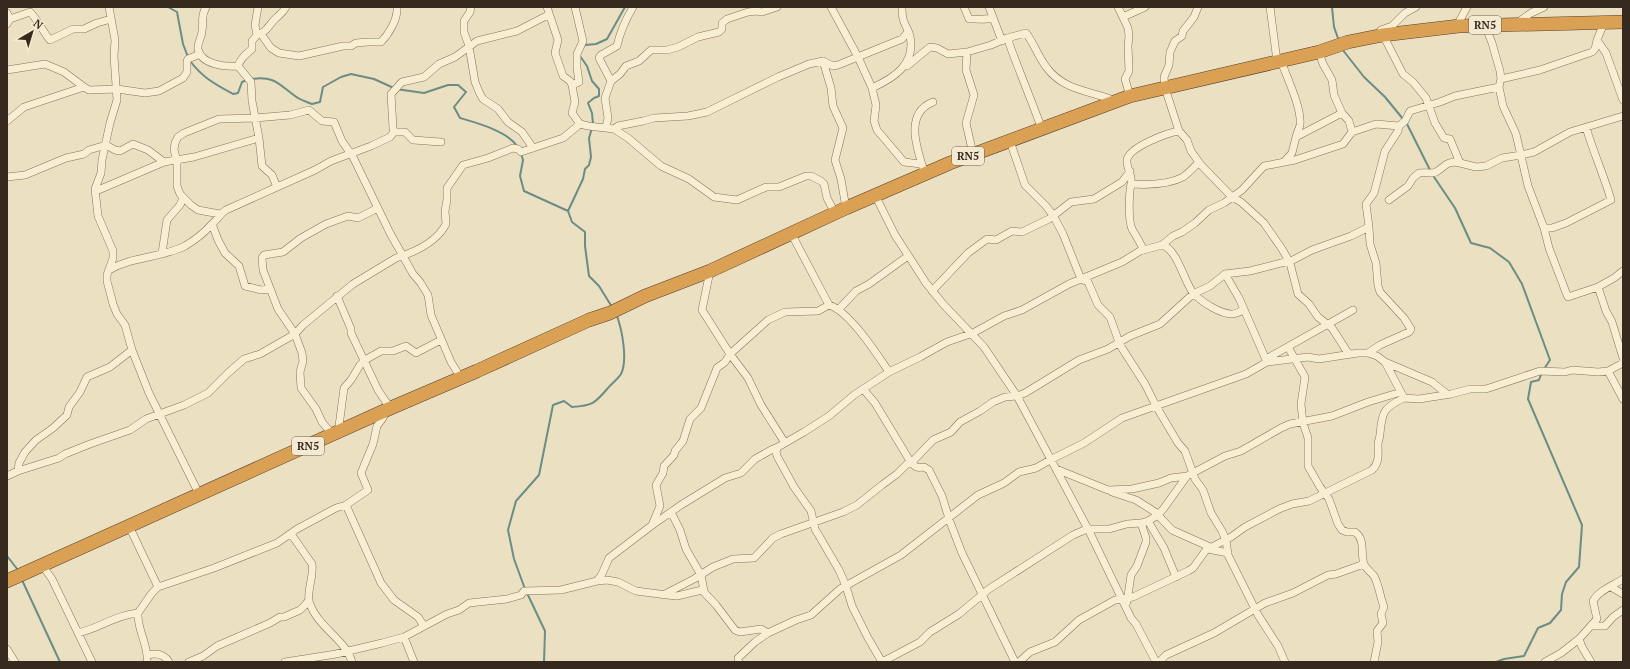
<svg xmlns="http://www.w3.org/2000/svg" width="1630" height="669" viewBox="0 0 1630 669" font-family="'PT Serif',serif">
<rect width="100%" height="100%" fill="#ece0c2"/>
<g fill="none" stroke-linecap="round" stroke-linejoin="round">
<path stroke="#6b8d85" stroke-width="2" d="M168,7l9,5 6,32 5,13
M1332,7l2,20 5,14
M583,47l2,-2 11,-1 11,-5 18,-32
M1342,49l22,28 21,20 18,22
M580,56l7,10 5,15 7,8v7l-5,2 -6,5 4,10 1,11
M190,61c13,17 25,23 43,33l5,-1 4,-11 5,-2
M251,79c24,-3 26,4 44,17 5,4 12,6 17,8l8,-2 3,-15 18,-10 10,-3 23,5 22,10 28,4 24,-8h10l8,7 -12,15 6,11c17,5 47,13 57,28
M1406,122l24,48
M521,154l2,6 -3,16 4,15 44,20 4,11 13,10v14l4,30 10,10 13,21
M1432,174l23,34 16,35 19,5 19,14 13,22 28,76 -6,9
M568,211l15,-32 2,-10 4,-4 2,-8 -2,-19 3,-10
M7,556l11,14
M22,580l38,82
M525,589l-11,-30 -6,-29 8,-29 23,-26 14,-70 11,-4 8,6c21,-1 23,-4 36,-19 4,-5 10,-9 13,-14 7,-14 1,-44 -4,-58
M527,593l18,38 -1,31
M1496,662l8,-3 20,-3 14,-28 12,-5 11,-13 1,-16 4,-12 13,-15 3,-42 -54,-126 3,-17 8,-2 3,-8"/>
<g stroke="#867259" stroke-width="8">
<path id="street" d="M109,7l6,33 -1,16 3,44 -7,23 -8,37 -1,13 -6,16 3,27 15,35v7l-6,17v6l6,23 4,10 8,11 7,25 17,43 50,101
M206,7c-6,11 -2,13 -4,24 0,6 -5,12 -4,18 3,16 28,18 40,17l13,16 1,19 7,37 3,28 10,9 5,12
M471,7l-1,5 -6,9v11l5,14 6,36 5,12 3,5 15,10 10,13 14,10 11,16
M547,7l11,33 -3,13 7,20 1,3 7,5 2,4 3,17 -3,11 8,11
M831,7l27,50 14,31 4,17 -2,16 3,9 27,32 17,2
M964,7l5,12c8,0 16,1 24,-1
M989,7l13,34
M1118,7l10,21 1,8 -1,10 1,25 -4,8 5,17
M1270,7l7,54
M7,13l3,6 -3,5
M1123,17l22,-10
M10,19l20,-7c8,8 13,20 20,28l23,-11h11l13,-6 14,-4
M1517,23l14,-10 13,-6
M1604,23l-7,17 9,13 17,47
M1485,25l7,18 8,28 1,8 -2,8 4,19 13,28 12,52 16,42 5,20 18,47 1,2 30,-10 16,-9 9,-7
M1459,26l1,-6 7,-13
M1381,30l11,-4 13,-13 11,-6
M261,34l10,14 8,5 20,3 44,-10h8l5,-3 12,-1h13c8,-8 17,-23 16,-35
M257,35c10,-3 11,-9 18,-16 4,-4 8,-6 11,-12
M1383,35l20,39 10,8 13,16 9,25 9,15 6,1 10,24 16,4 10,-1 16,-8 19,-3 13,-3 36,-20 53,-16
M1009,38v5c10,28 22,56 32,84
M823,61l8,27 2,18 10,22 -8,32 6,19 5,29
M1281,61c6,17 21,47 19,64 -1,4 -3,8 -4,12
M238,66c3,-8 7,-11 14,-17v-8l5,-6 -2,-10 3,-18
M907,66l23,-19 7,1 11,6 19,-2
M7,70l38,-6 19,8 20,15
M1501,79l39,-9 52,-18 3,-3 2,-9
M611,81l9,-7 6,-8 13,-5 12,-11h16l11,-3 20,-10 21,-5 3,-3v-6l5,-4 21,-7 9,-1 5,1 15,-5
M572,85l7,-3 -2,-14v-14l6,-13 -8,-34
M872,88c22,-10 44,-24 38,-52 -1,-5 -4,-9 -6,-14 -2,-5 -2,-10 -2,-15
M7,121l17,-14 60,-20 5,3 28,-1 28,4 14,-2 24,-13 4,-6v-11l1,-2 12,-5
M606,127l2,-9 -3,-20 6,-17 -12,-23 2,-3 16,-9c3,-14 9,-27 16,-39
M614,129l4,-3 25,-5 11,-3 34,-2 19,-4 71,-35 31,-13 14,-3 10,5 5,-1 64,-26 6,-7
M1179,131l8,9 4,11 10,14 31,32 9,5 23,21 18,26 8,14 8,31 11,10 9,13 14,11 16,25
M394,132h11l8,8 28,2
M1352,132l24,-8 23,2 6,-5 5,-10 30,-9 15,-6 44,-9
M1010,141l15,44 21,21 7,9 10,19 18,45 7,3 10,23 12,12 10,28 25,39 11,22 22,37 7,8 10,28 8,11 8,23 11,18 4,9 2,15 30,60 20,31 7,16
M973,154l-7,-31 8,-28 -8,-25 1,-18 24,-7 16,-7 19,-5c8,10 12,24 21,35 17,23 45,23 69,33
M1284,162l8,-9 4,-16 46,-24
M923,168c-7,-22 -18,-55 10,-66
M7,177l18,-2 41,-17 18,-4 5,-4 17,-5 9,5 5,1 13,-7 15,6 16,12 30,-5 65,-19
M1131,184c2,-10 -5,-15 -4,-24 2,-13 40,-27 52,-29l-14,-43 -1,-11 5,-12 1,-13 5,-11 7,-5 1,-5 11,-14 4,-10
M96,191l68,-29
M875,195l20,40 31,48 17,21 41,43 33,49 72,135 42,87 5,6 20,38
M1389,200l19,-14 5,-8 6,-5c5,-1 13,1 17,-1 9,-5 10,-12 24,-9
M220,214l-22,-4 -7,-5 -11,-11 -3,-8v-25l-3,-11 1,-7 3,-6 6,-4 35,-14 36,-1 35,-3 19,-5 13,11 12,1 8,19 11,16 37,76 23,41 7,8 8,13 3,20 20,47 10,16
M212,224l6,16 7,13 14,13 6,20 16,4 9,-1
M1544,228h8l14,-5 45,-23c-7,-25 -18,-48 -25,-73
M791,233l38,72c20,6 48,49 60,67
M1162,245c16,4 23,40 32,49 8,8 26,20 38,20 4,0 9,-3 12,-4
M1143,249c-3,-7 -7,-13 -11,-20 -4,-9 -3,-35 -1,-45 16,1 37,1 52,-7 6,-4 11,-10 16,-15
M162,253l5,-33 13,-15 3,-7
M109,270c24,-14 52,-12 76,-24 10,-6 19,-13 26,-21 6,-5 9,-11 15,-15l89,-40 16,-9 40,-15 19,-9 4,-5 -1,-4 -2,-34 11,-12 22,-5 15,-13 16,-7 22,-16 40,-10 31,-16
M710,271l-8,39 28,44 18,24 13,27 24,38
M1225,274l14,24 28,64
M1598,287l8,24 6,11 11,36
M932,291l36,-38 19,-14 9,1 16,-9 10,1 27,-13 22,-17 23,-3 28,-17 8,-11
M337,296l14,33v4l27,57 8,12 7,5
M839,309l17,-18 13,-7 39,-28
M1288,347l17,30 -4,27 2,19 5,15v28l12,21 9,12 9,25 4,6 5,2h8c11,8 5,21 9,32 2,5 7,8 10,12 5,9 6,21 10,31l-3,7 2,9 -6,8 1,11 -4,20
M1368,353l12,-8 29,-13 2,-3 -7,-11 -24,-26 -2,-6 -2,-23 -6,-19 -1,-17
M1266,359l87,-49
M1385,362l47,20 15,12
M1608,371l15,28
M864,390l11,13 35,58c4,5 7,8 14,6l5,3 13,26 8,26 12,31 53,109
M1404,398l15,1 32,-5 19,-5h16l54,-18 25,1 7,-2 26,2 10,-1 15,-8
M340,432l-1,-6 5,-38 7,-8 9,-15 5,-5 16,-9h12l13,-5 10,7 25,-13
M333,435l-11,-13 -6,-13 -15,-21 -1,-16 3,-11 -1,-8 -7,-19 -17,-25 -15,-39 -1,-12 2,-3 19,-3 18,-14 25,-14 22,-8 10,2 20,-10
M778,447l-2,4 1,5 17,31 17,24 4,18 24,41 7,16 6,20 16,32 14,24 38,-20 10,-10 29,-18 30,-25 84,-54 14,-6h22l18,-5 14,-1 7,-2 10,-6 6,-7 23,-32
M1056,469l52,21 24,-1 27,-6 12,-5 16,-2 38,-20 16,-5 40,-23 9,-4 42,-8 36,-14 33,-10
M18,471l41,-13 6,-4 25,-10 40,-14 16,-11 38,-14 24,-12 20,-20 16,-14 16,-5 35,-20 8,-9 50,-41 43,-26c19,-6 41,-16 50,-34l-1,-13 2,-11v-12l16,-23 25,-7 25,-10 5,1 3,3 42,-14 17,-14 8,2 26,3 14,9 33,28 28,13 25,18 23,3 29,-13h13l27,-11h5l10,5 3,3 3,14 8,15
M7,476l11,-5 1,-8 6,-11 11,-12 17,-12 14,-13 2,-8 11,-15 7,-15 23,-10 22,-17
M1112,492l24,8 19,12 17,18 38,17
M346,505l22,-15 -7,-17 12,-29 4,-18 6,-8 2,-6
M671,512l9,18 6,19 15,26 3,16
M1148,521l16,27 12,29
M652,525l8,-19 -4,-21 7,-12 1,-7 10,-11 1,-4 8,-10 7,-22 11,-11 16,-40 8,-6 5,-8 38,-34 17,-8 33,-1 11,-6
M129,526l29,61
M291,534l21,30c2,11 -5,27 -3,37 8,27 36,37 43,61
M1208,549l20,4
M42,565l10,14 40,83
M597,581l5,-7 7,-16 42,-32 30,-21 44,-27 16,-5 14,-14 16,-9 7,-3 26,-15 25,-16 25,-21 35,-23 31,-15 27,-15 26,-9 31,-17 18,-6 47,-26 53,-22 18,-11 22,-6 11,-9 9,-4 13,-9 14,-13 15,-7 18,-13 22,-24 31,-6 48,-16 9,-12 -3,-11 -7,-8 -8,-18 -2,-15 -9,-16 -4,-12
M1611,587l12,7
M665,594l29,-15 19,-12 20,-8 21,-1 19,-20 8,-4 62,-22 14,-7 25,-20 15,-11 13,-13 4,-1 19,-20 18,-8 9,-10 20,-11 13,-9 12,-5 12,-1 8,-3 54,-33 29,-11 22,-13 30,-12 33,-30 17,-8 15,-12 25,-3 43,-11 19,-10 39,-14 18,-9 -3,-23 8,-11 11,-42 13,-20 1,-5
M1127,602l4,-27 6,-9 9,-24v-4l-5,-15
M138,613c-1,18 11,32 9,49
M1592,626h13l8,-9 10,-7
M78,633c22,-5 37,-18 60,-20l14,-20 6,-6 56,-19 63,-25 20,-14 39,-21 10,-3 35,78 13,17 24,17 6,9
M404,637l10,25
M1579,639l3,8 9,15
M7,649l8,13
M148,655c8,-2 16,-1 21,7
M189,662l14,-6 14,-10 53,-23 10,-6h4l16,-7 6,-6 3,-4
M285,662l51,-8 46,-11 22,-6 43,-23 12,-4 10,-7 38,-4 14,-4 3,-4 37,-1 36,-9 10,-1 11,2 18,9 31,4 10,1 25,-6 14,15 19,25 5,2 21,-3 7,4
M739,662l-1,-4 17,-16 13,-9 28,-13 15,-5 29,-26 61,-34 77,-60 26,-12 15,-11 17,-4 14,-8 34,-17 38,-25 124,-44 21,-12 41,-5 11,2 39,-6h10l9,3 8,6 19,36c-21,10 -22,14 -24,36 0,4 -2,7 -2,10 0,10 2,18 -6,26l-63,31 -17,3 -13,5 -34,18 -14,10 -25,13 -13,18 -5,3 -55,26 -18,3 -36,20 -24,22 -25,10 -11,10
M1159,662l7,-7 48,-22 51,-30 28,-10 35,-18 8,-1 28,-10
M1545,662l16,-9 18,-14 18,-20 -4,-18c6,-11 21,-16 30,-22"/>
</g>
<g stroke="#53402e" stroke-width="14">
<path id="highway" d="M7,581l386,-174 84,-36 112,-51 21,-7 35,-17 65,-25 136,-63 104,-45 180,-67 189,-44 29,-10 35,-7 76,-9 164,-4"/>
</g>
<use href="#street" stroke="#f8eed4" stroke-width="7"/>
<use href="#highway" stroke="#daa154" stroke-width="13"/>
</g>
<g text-anchor="middle" stroke-width="3.5" stroke-linejoin="round" paint-order="stroke">
<g fill="#f4ead1" stroke="#6f6353" stroke-width="1">
<rect x="1469" y="16" width="32" height="18" rx="3"/>
<rect x="952" y="147" width="32" height="18" rx="3"/>
<rect x="292" y="437" width="32" height="18" rx="3"/>
</g>
<g font-size="11" font-weight="bold" fill="#36291d">
<text x="1485" y="29">RN5</text>
<text x="968" y="160">RN5</text>
<text x="308" y="450">RN5</text>
</g>
</g>
<rect width="1630" height="669" fill="none" stroke="#36291d" stroke-width="16"/>
<g transform="translate(32 32) rotate(38)" stroke="#f4ead1" stroke-width="3" paint-order="stroke">
<path d="M0-3L7 15L0 10L-7 15Z" fill="#36291d"/>
<text y="-6" font-size="11" font-weight="bold" text-anchor="middle" fill="#36291d">N</text>
</g>
</svg>
